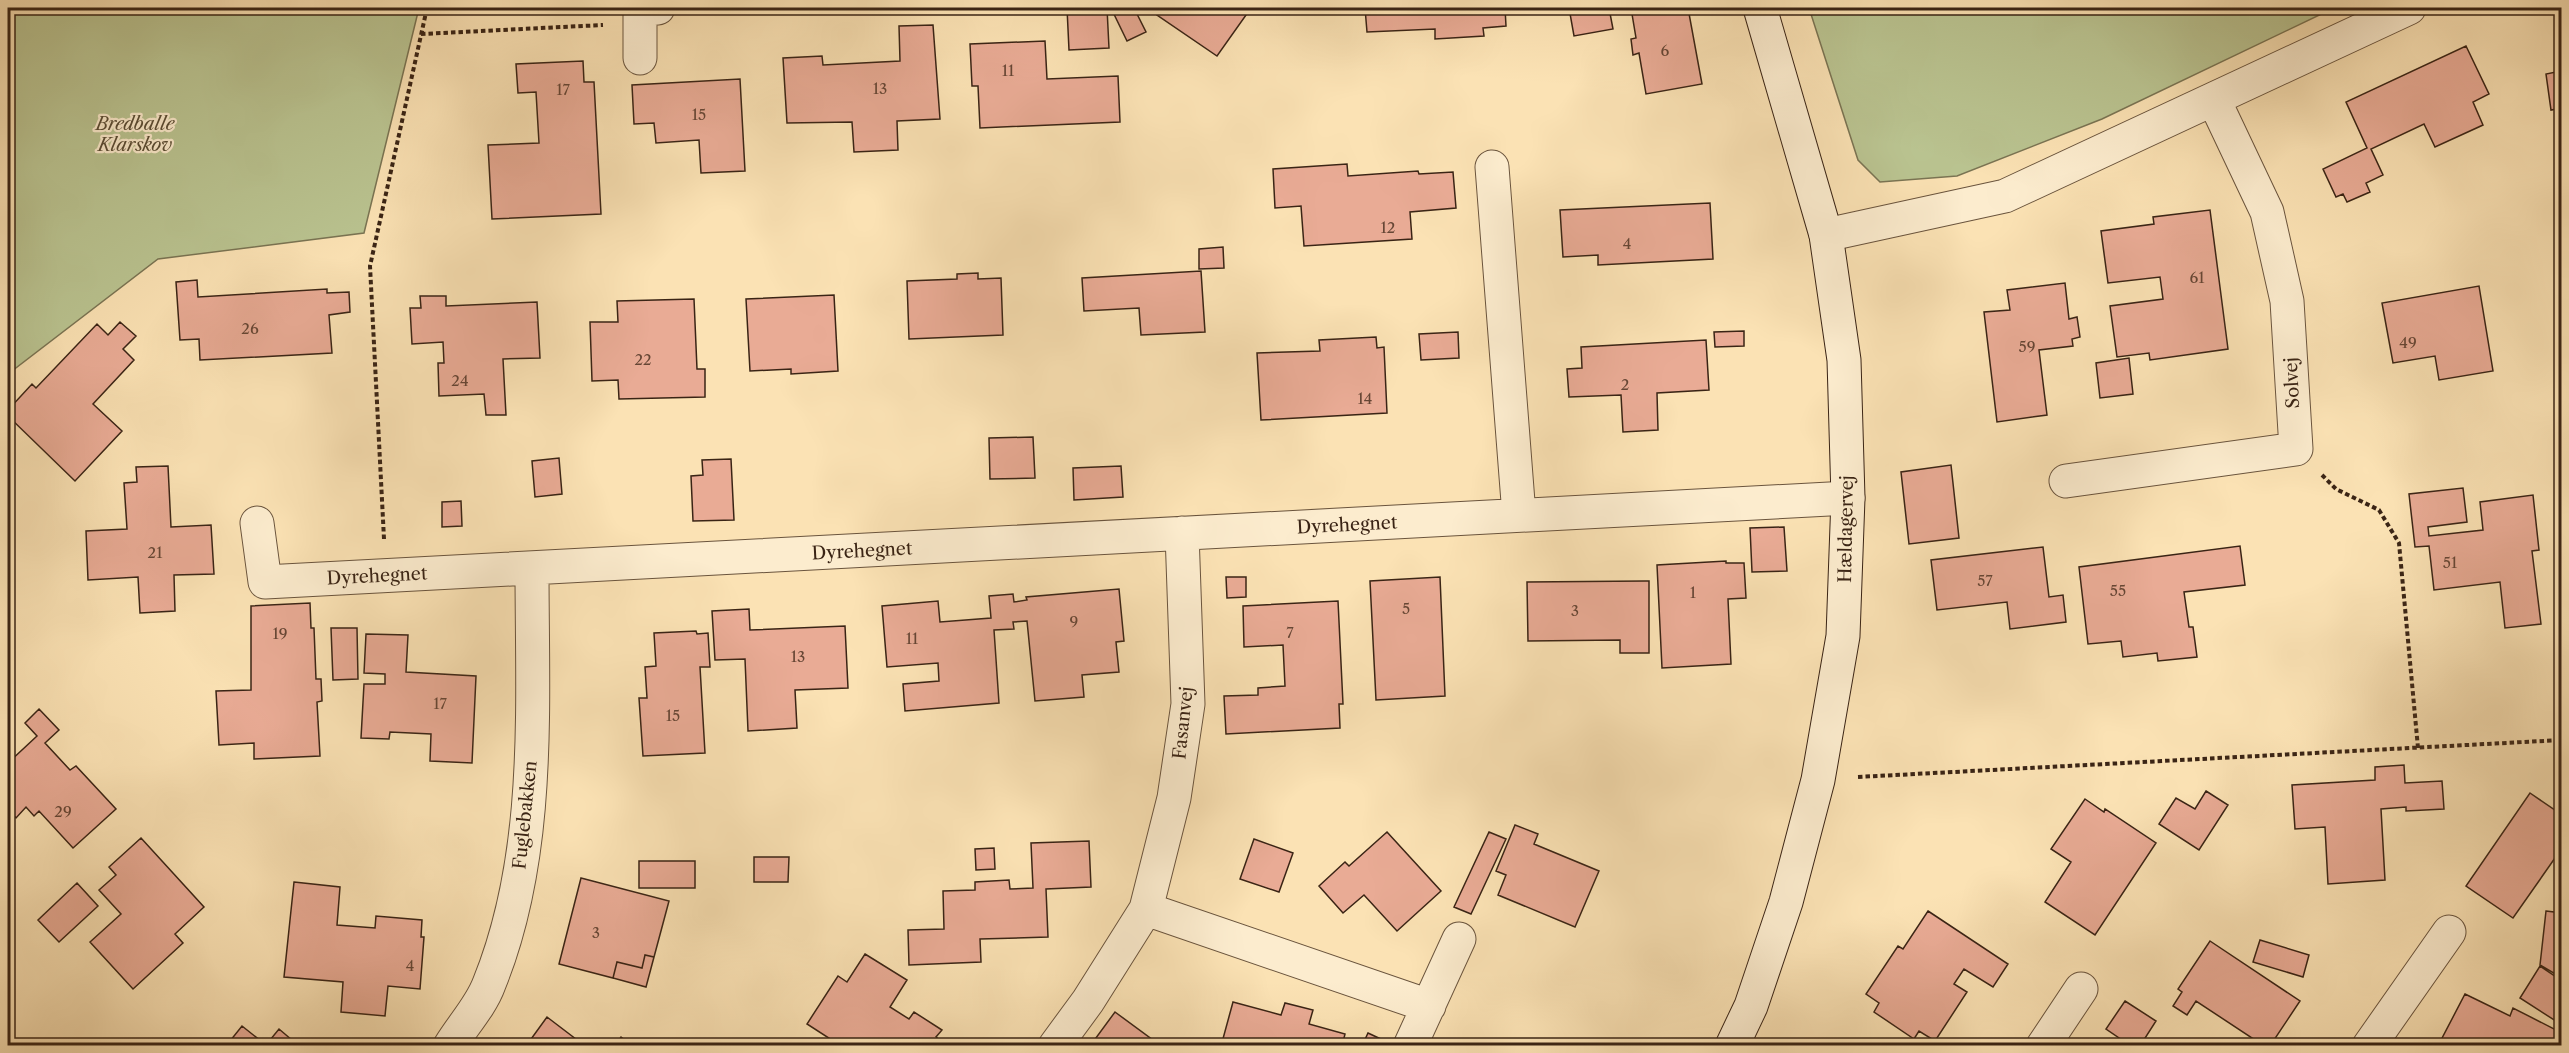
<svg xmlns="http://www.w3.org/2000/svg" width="2569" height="1053" viewBox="0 0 2569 1053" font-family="'Libre Caslon Text',serif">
<rect width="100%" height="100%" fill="#fbe2b4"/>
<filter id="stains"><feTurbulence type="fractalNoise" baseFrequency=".00333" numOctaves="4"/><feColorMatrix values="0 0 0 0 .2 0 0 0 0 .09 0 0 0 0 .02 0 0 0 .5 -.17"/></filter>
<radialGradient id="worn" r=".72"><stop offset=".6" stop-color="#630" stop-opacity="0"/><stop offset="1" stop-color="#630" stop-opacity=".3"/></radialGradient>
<path fill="#bac491" stroke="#7a7453" stroke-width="1.5" d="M8,8h411l-55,225 -206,26 -150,115z
M1809,8h525l-232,111 -145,57 -77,6 -22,-22z"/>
<path fill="#e9ab95" stroke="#3a2415" stroke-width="1.5" d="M1067,8h40l2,40 -40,2z
M1111,8h23l12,24 -19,9z
M1163,8h88l-34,48 -60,-41z
M1365,8h140l1,18 -23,2 1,8 -49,3v-10l-68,3z
M1569,8h40l4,21 -39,7z
M1631,8h57l14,76 -56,10 -7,-41 -6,2 -2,-16 5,-1z
M933,25l7,94 -43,2 1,29 -44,2 -2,-30 -65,1 -4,-65 39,-2 1,9 77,-4 -1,-35z
M2555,34h7v74l-11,2 -5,-36 15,-3z
M1045,41l2,38 71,-3 2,46 -140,6 -2,-42h-6l-2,-42z
M2466,46l23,48 -16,8 10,23 -48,22 -11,-23 -53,25 12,26 -17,8 4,9 -23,10 -4,-8 -7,3 -13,-28 44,-21 -21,-46z
M583,61l1,21h10l7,132 -109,5 -4,-74 51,-2 -3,-51 -18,1 -2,-29z
M740,79l5,92 -44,2 -2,-33 -43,3 -2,-20 -20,1 -2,-39z
M1347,164l1,12 70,-5 1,3 34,-2 3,36 -46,4 2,27 -108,7 -3,-40 -26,2 -2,-39z
M1710,203l3,56 -115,6v-10l-35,2 -3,-47z
M2210,210l18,139 -78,11 -1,-7 -32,4 -7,-51 53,-7 -3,-22 -52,6 -7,-52 53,-7 -1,-7z
M1223,247l1,21 -25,1v-20z
M1201,271l4,61 -64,3 -2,-27 -55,3 -2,-33z
M978,273v6l23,-1 2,57 -94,4 -2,-58 50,-2v-5z
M197,280l1,17 129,-8v4l22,-1 1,20 -21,3 3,38 -132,7 -1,-21 -19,1 -4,-58z
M2065,283l4,36 8,-2 3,20 -8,2 1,7 -34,4 8,65 -50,7 -13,-110 26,-2 -3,-20z
M2479,286l14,85 -54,9 -4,-24 -42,7 -11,-60z
M834,295l4,76 -47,3v-5l-41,2 -4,-72z
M420,296h26v10l91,-4 3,56 -37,1 3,56h-20l-2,-21 -45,2 -1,-33h6l-1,-21 -31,2 -2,-36h11z
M694,299l3,70h8v28l-86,2 -1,-19 -26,1 -2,-59h28l-1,-21z
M120,322l16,14 -13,13 11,11 -41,44 29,27 -47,50 -67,-65v-6l24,-26 4,4 61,-64 11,11z
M1744,331v15l-29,1 -1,-15z
M1458,332l1,26 -38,2 -2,-26z
M1376,337l1,11 7,-1 3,66 -126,7 -4,-67 63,-2 -1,-11z
M1706,340l3,50 -52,3 1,37 -35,2 -2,-37 -52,2 -2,-28 15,-1 -1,-21z
M2129,358l4,36 -33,4 -4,-35z
M1033,437l2,41 -45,1 -1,-41z
M559,458l3,36 -27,3 -3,-36z
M731,459l3,61 -41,1 -2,-45 12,-1 -1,-15z
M1951,465l8,73 -50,6 -8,-72z
M168,466l3,61 40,-2 3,49 -40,1 1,36 -35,2 -2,-36 -50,3 -2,-49 41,-2 -3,-46 13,-1 -1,-15z
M1121,466l2,31 -49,3 -1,-32z
M2463,488l4,34 -39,5 1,9 54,-6 -3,-28 53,-7 6,55 -7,1 9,73 -36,4 -5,-46 -66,8 -5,-44 -14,1 -6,-53z
M461,501l1,25 -20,1v-25z
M1784,527l3,44 -35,1 -2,-44z
M2240,546l5,39 -61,7 5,35h4l4,30 -39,4 -1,-8 -34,4 -2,-16 -33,3 -9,-77z
M2043,547l6,50 14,-2 3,27 -56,7 -3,-27 -70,8 -6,-50z
M1726,561v2h18l2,35 -18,1 3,65 -69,4 -5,-103z
M1226,577h20v20l-19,1z
M1440,577l5,119 -69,4 -6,-119z
M1645,581h4v72h-29v-13l-92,1 -1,-59z
M1119,589l5,52 -8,1 3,30 -37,3 2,22 -49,4 -8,-80 -14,1 1,7 -20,1 5,73 -94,8 -2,-27 36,-3 -1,-18 -51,4 -5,-61 56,-5 2,21 51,-4 -2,-22 24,-2 1,8 13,-2 -1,-3z
M1338,601l5,103h-4l1,24 -114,6 -2,-38 34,-1v-7l27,-2 -2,-41 -39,2 -1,-41z
M310,603l1,25h3l2,51h5l1,22 -5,1 3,54 -66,3v-16l-35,2 -3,-54 35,-1v-84z
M749,609l1,21 95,-4 3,62 -53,2 2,38 -49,3 -3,-72 -30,1 -3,-49z
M331,628h26l1,51 -25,1z
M696,631l1,3 11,-1 2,34h-10l5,86 -62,3 -4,-58h8l-2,-31 11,-1 -2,-33z
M366,634l42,1 -2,37 70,4 -4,87 -42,-2 1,-27 -41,-2 -1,7 -28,-1 3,-54h21v-10l-21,-1z
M39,709l20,21 -14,13 25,27 6,-4 40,43 -43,39 -34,-37 -5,5 -8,-9 -10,11 -8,-9v-46l29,-27 -12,-13z
M2404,765l1,18 37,-2 2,28 -38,2v-4l-25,2 4,71 -57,4 -3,-57 -30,2 -3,-44 83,-5v-13z
M2206,791l22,14 -29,45 -40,-26 17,-26 19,11z
M2530,793l32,22v33l-49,70 -47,-32z
M2085,799l19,13 1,-3 51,34 -61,92 -50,-33 26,-40 -20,-13z
M1515,825l23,9 -4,10 65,27 -24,56 -77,-32 8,-20 -10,-4z
M1387,832l54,59 -44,40 -33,-36 -21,18 -24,-27 26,-24 4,4z
M1489,832l17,7 -35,75 -17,-7z
M141,838l63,69 -29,27 8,9 -50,46 -43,-47 31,-28 -22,-24 17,-15 -7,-8z
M1254,839l39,14 -14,39 -39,-13z
M1089,841l2,46 -45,2 2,48 -68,2 1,23 -72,3 -1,-35 36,-1 -1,-38 32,-1v-8l34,-2 1,9 23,-1 -2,-45z
M994,848l1,21 -19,1 -1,-21z
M754,857h35l-1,25h-34z
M639,861h56v27h-56z
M581,878l88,23 -15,56 -9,-2 -3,13 -25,-6 -4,16 -54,-14z
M294,882l46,5 -3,38 38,3 1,-12 46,4 -1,17h3l-4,52 -32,-3 -3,30 -44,-4 2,-30 -59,-5z
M77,883l21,23 -39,36 -21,-22z
M1928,911l80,53 -15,23 -29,-18 -10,15 13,8 -32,49 -16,-10 -5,8 -40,-27 5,-9 -13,-9 32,-48 5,3z
M2546,911l16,2v65l-22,-13z
M2260,940l49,15 -6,22 -50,-15z
M2210,941l90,60 -30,45h-6l-68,-45 -9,14 -14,-9 9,-14 -4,-3z
M865,954l42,26 -17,27 19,12 5,-7 28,18 -6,7 12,9h-107l-34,-22 31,-48 9,6z
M645,955l9,2 -8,30 -33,-9 4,-16 25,6z
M2540,966l22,15v44l-42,-27z
M2465,994l45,22 3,-8 49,25 -7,13h-108l-7,-4z
M2125,1001l31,20 -16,25h-9l-25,-17z
M1233,1002l48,13 4,-12 28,7 -4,14 36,10 -3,12h-121z
M1115,1012l42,31 -2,3h-65z
M547,1017l38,29h-59z
M242,1026l24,19 13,-16 20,17h-73z
M1368,1033l17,8 -2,5h-21z
M621,1037l11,9h-17z"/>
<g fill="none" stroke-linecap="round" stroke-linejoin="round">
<g stroke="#6a543d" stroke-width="35">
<path id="street" d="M640,58v-49l18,-1
M1492,167l27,348
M1826,235l179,-39 404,-188
M2066,481l230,-32 -9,-148 -20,-89 -53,-112
M257,523l8,59 1583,-84
M1146,909l283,97
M450,1046c12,-20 31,-40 39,-62 53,-130 43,-278 43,-416
M1055,1046l33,-45 58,-92 28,-111 14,-94 -6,-171
M1410,1046l49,-107
M2043,1046l38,-57
M2369,1046l80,-114"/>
</g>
<g stroke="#3a2415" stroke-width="35">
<path id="secondary" d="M1732,1046l19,-40 35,-104 32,-122 25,-144 5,-138 -4,-138 -18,-125 -66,-227"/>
</g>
<path stroke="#3a2415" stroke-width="4" stroke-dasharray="4.5 3" stroke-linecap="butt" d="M421,34l182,-9
M2322,475l14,14 43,21 20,33 19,205
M384,539l-14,-273 57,-258
M1858,777l704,-37"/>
<use href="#street" stroke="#fcecce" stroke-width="33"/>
<use href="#secondary" stroke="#fcecce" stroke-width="33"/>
</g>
<g text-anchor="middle" stroke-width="4.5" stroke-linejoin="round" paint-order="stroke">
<g font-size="15" fill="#664635">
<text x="1665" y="56">6</text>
<text x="1008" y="76">11</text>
<text x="880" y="94">13</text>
<text x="563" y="95">17</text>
<text x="699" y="120">15</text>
<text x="1388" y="233">12</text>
<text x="1627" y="249">4</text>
<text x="2197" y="283">61</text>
<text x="250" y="334">26</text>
<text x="2408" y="348">49</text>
<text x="2027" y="352">59</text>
<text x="643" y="365">22</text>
<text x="460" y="386">24</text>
<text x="1625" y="390">2</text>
<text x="1365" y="404">14</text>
<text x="155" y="558">21</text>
<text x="2450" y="568">51</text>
<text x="1985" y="586">57</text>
<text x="2118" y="596">55</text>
<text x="1693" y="598">1</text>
<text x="1406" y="614">5</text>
<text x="1575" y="616">3</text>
<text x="1074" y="627">9</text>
<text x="1290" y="638">7</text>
<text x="280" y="639">19</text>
<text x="912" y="644">11</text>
<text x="798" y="662">13</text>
<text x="440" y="709">17</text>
<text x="673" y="721">15</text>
<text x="63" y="817">29</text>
<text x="596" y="938">3</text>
<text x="410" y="971">4</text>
</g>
<g font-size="18" font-style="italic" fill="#5a4c34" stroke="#fcecce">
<text x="135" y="130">Bredballe<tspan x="135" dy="21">Klarskov</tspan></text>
</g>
<g font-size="18" fill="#3a2415" stroke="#fcecce">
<text transform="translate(2292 383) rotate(-93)" y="6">Solvej</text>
<text transform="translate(1347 525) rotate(-3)" y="6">Dyrehegnet</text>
<text transform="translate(1846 529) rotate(-89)" y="6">Hældagervej</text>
<text transform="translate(862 551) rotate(-3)" y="6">Dyrehegnet</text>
<text transform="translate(377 576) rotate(-3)" y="6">Dyrehegnet</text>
<text transform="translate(1183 723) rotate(-84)" y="6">Fasanvej</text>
<text transform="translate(525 815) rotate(-84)" y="6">Fuglebakken</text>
</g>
</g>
<rect width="2569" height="1053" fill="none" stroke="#fbe2b4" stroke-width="30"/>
<rect x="9" y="9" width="2551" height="1035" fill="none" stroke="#3a2415" stroke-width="3"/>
<rect x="15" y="15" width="2539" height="1023" fill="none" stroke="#3a2415" stroke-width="1.5"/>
<rect width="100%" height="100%" filter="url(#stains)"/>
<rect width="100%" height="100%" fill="url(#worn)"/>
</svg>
